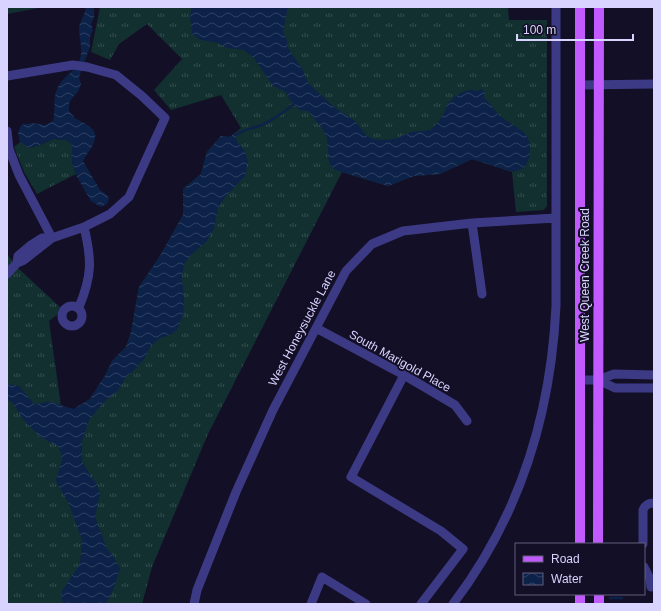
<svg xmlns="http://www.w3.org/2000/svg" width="661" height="611" viewBox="0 0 661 611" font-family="Arial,sans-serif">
<defs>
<pattern id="grass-tufts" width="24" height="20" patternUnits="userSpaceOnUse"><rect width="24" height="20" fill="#12302f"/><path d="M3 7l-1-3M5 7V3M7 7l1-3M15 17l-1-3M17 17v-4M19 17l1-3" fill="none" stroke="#344d4e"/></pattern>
<pattern id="water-waves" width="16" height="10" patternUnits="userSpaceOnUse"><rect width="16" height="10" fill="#0c2248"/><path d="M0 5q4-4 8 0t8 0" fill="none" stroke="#2f4163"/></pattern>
</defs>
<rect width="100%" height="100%" fill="#130f26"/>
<path fill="url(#grass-tufts)" d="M7,7h37l-37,7z
M100,7h408l1,13h38v186l-3,4 -28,2 -4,-40 -40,-13 -32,15 -26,2 -26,10 -46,-14 -134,262 -56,133 -10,37h-135v-350l12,15 41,38 -3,8 -8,6 12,85 13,3 16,-10 16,-25 6,-13 14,-14 5,-15 8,-45 21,-31 23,-41v-26l18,-15 6,-22 14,-16 9,1 11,-9 -20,-33 -50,15 -17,-20 28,-31 -35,-35 -28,20 -9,16 -19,-8z
M53,139l14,1 5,5v17l4,12 -39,20 -13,-22 -10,-25 6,-5 9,6 11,-3z"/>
<path fill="url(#water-waves)" d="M86,7h8v10l-3,7 2,6 -3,7v10l-11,30 2,7 -3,8 -5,5 -4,6v8c2,2 4,5 6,7 9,6 25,10 19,24 -2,6 -8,13 -11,19l17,29 7,5 2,4 -2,5 -6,3 -10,-6 -14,-24 -5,-15v-17l-5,-5 -14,-1 -13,6 -11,3 -9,-6 -2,-9 3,-8 11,-2 13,2 8,-4c3,-12 -1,-25 6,-36 6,-10 17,-14 21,-26 3,-10 -1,-22 -1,-31 1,-7 6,-14 7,-21z
M192,7h96l-5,25 3,5 2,11 15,22 5,13 26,24 21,14 11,14 7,4 11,1 11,-1 16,-7 20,-2c4,-5 8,-9 12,-15 2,-3 2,-8 5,-11 7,-9 19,-17 30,-13l3,-2 5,4 -3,3 17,20 25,17c6,8 7,23 1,32 -3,4 -9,6 -14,7l-40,-13 -32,15 -26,2 -26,10 -53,-16 -6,-7 -2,-25 -5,-10 -14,-17 -9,-1 -9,-10 -4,-8 -13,-6 -19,-28 -10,-8 -17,-2 -9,-5 -17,-3 -9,-6 -2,-18z
M235,132l2,10 7,8 4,11 -3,15 -20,21 -7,11 -4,20 -7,13 -16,14 -7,9 -2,13 2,22 -1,16 -6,15 -9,6 -8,2 -10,9 -6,12 -9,10 -9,8 -8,13 -16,14 -13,16 -7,21v21l15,23 3,9 -5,23 12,32 7,8 6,12 -7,21 -7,14h-41l-3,-3v-10l18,-27 2,-24 -13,-36 -6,-11 -6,-9 -1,-5 6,-19 -1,-7 -3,-7 -18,-9 -17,-18 -11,-17 -5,-2v-16l12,2 16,19c19,-7 21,0 39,4l16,-10 16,-25 6,-13 14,-14 5,-15 8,-45 21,-31 23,-41v-26l18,-15 6,-22 14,-16 9,1z"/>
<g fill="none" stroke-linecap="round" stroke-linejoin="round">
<path stroke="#0c2248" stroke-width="2.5" d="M236,135c10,-7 15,-6 26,-10 11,-5 22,-13 32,-21
M610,598h12"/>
<path stroke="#3d3a85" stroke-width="9" d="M7,76l66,-11 14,2 29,8 26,21 23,22 -36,79 -19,17 -26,13 -32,11h-10l-11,7 -13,11 -1,7 -10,11
M580,85l74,-1
M7,131l2,18 10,26 33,63
M472,223l10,71
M17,263l7,-3 28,-22
M62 316a10 10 0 1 1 20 0a10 10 0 1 1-20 0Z
M79,307c13,-31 13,-47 5,-80
M316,328l88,47 51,30 12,16
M404,375l-53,102 90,54 22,18 -42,55
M580,380h18l16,-6 40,1
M598,380l17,8h39
M643,544v-34c2,-5 5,-7 11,-7
M644,567l6,12 1,8
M194,604l3,-14 39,-98 37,-82 73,-139 26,-27 31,-13 69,-8 84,-5
M311,604l11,-27 44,27
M453,604c66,-87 98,-189 103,-298v-299"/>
<path stroke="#c25bff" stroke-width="10" d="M580,544v-537
M598,544l1,-537
M580,594v10
M599,594v10"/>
</g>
<g text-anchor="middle" stroke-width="4" stroke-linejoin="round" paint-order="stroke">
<g font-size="12" fill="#d9d4ff" stroke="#130f26">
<text transform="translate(585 275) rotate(-90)" y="4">West Queen Creek Road</text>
<text transform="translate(302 328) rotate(-62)" y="4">West Honeysuckle Lane</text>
<text transform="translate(400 361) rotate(29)" y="4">South Marigold Place</text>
</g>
</g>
<rect width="661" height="611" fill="none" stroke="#d9d4ff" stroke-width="16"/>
<rect x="515" y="543" width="130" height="52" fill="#130f26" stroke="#625e7d"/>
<rect x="523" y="556" width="20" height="6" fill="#c25bff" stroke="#625e7d"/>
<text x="551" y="563" font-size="12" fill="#d9d4ff">Road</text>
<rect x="523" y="573" width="20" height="12" fill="url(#water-waves)" stroke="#625e7d"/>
<text x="551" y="583" font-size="12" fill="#d9d4ff">Water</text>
<path d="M517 34v6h116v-6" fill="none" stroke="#d9d4ff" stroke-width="2"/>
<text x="523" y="34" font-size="12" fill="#d9d4ff" stroke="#130f26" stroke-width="3" paint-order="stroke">100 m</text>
</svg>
